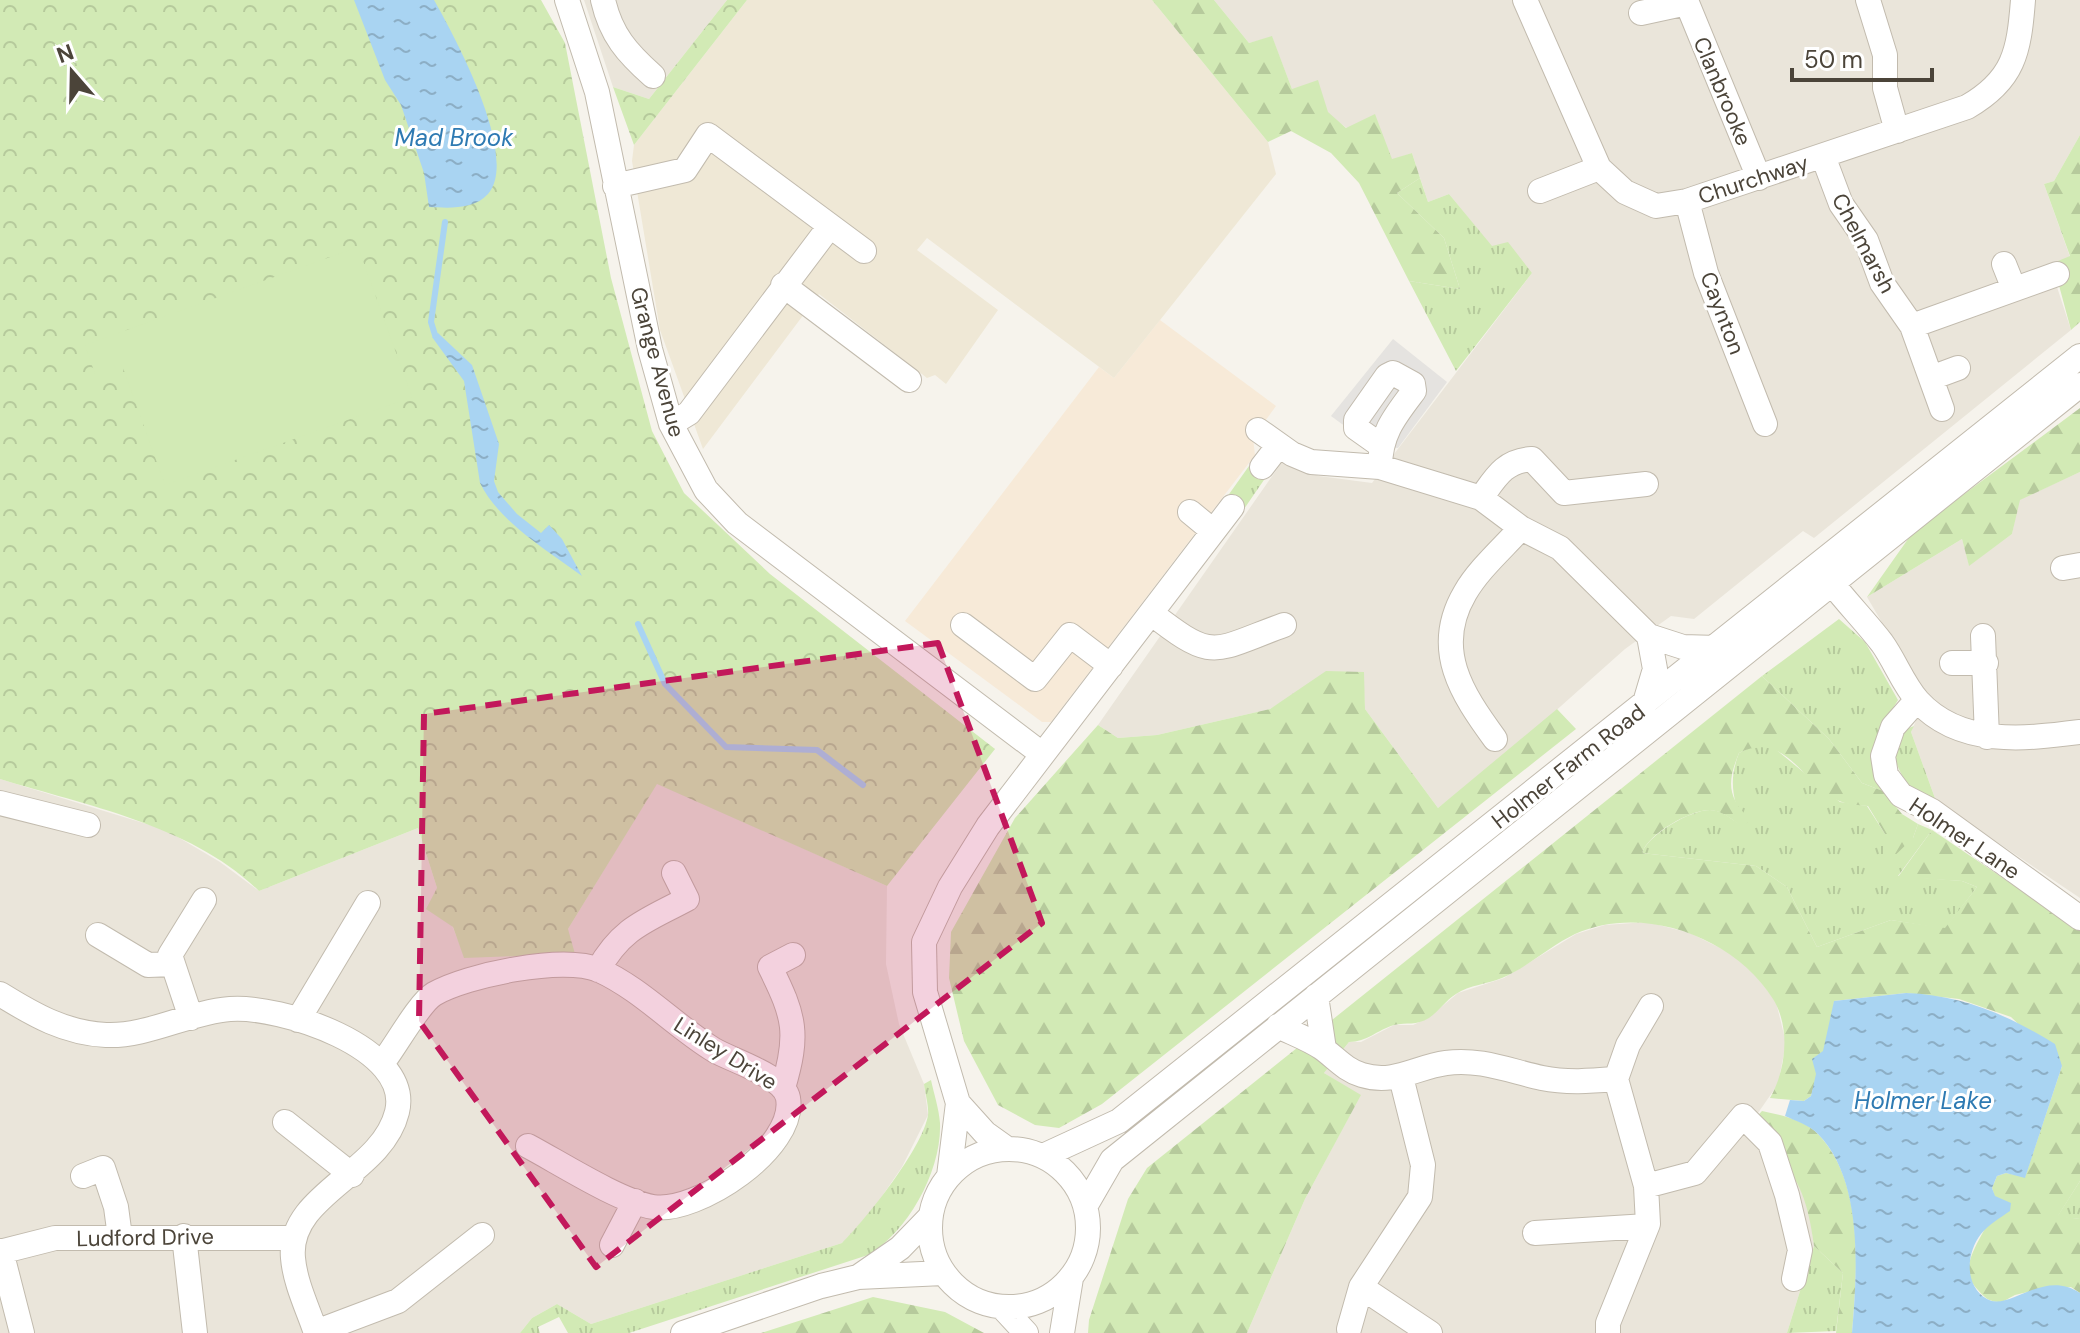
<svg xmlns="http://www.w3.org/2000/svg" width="2080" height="1333" viewBox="0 0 2080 1333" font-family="'DM Sans',sans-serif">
<defs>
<pattern id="grass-tufts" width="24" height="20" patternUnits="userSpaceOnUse" patternTransform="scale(2)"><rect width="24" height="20" fill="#d2eab5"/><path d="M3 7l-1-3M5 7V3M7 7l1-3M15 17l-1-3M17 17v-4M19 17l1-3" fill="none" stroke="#b6ca9c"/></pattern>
<pattern id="forest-firs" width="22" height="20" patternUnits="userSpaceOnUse" patternTransform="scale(2)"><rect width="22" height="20" fill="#d2eab5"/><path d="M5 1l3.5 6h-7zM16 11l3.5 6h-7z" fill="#b6ca9c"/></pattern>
<pattern id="park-crowns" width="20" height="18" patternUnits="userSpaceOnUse" patternTransform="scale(2)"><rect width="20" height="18" fill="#d2eab5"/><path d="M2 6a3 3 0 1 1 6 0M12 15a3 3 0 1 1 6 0" fill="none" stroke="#b6ca9c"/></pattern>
<pattern id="water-ripples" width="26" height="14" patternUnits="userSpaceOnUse" patternTransform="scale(2)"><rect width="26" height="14" fill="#a9d4f2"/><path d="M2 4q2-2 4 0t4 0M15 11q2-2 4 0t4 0" fill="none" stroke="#8caec5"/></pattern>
</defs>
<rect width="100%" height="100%" fill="#f6f3ec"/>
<path fill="#eae5da" d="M584,0h143l-78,99 -36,-12z
M1214,0h866v135l-26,46 -10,3 26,73 -13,30 14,43 -257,208 -11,-7 -109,88 -23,-3 -46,33 -120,107 -67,52 -73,-99 -2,-37 -72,24 -21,13 -113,26 -39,3 -20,-13 184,-263 37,14 53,7 160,-210 -40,-26 -43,-53 -21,8 -16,-49 -20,7 -100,-71 -20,-52 -23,6z
M2080,472v426l-144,-97 -25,-69 15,-34 -59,-101 95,-58 7,26 43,-31 7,-34z
M0,779l166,51 54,32 39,29 159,-63 19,60 28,70 103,-29 89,-146 230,103 -1,78 13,60 25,60 4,31 -26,52 -35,51 -25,25 -251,81 -34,-20 -25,14 -12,15h-520z
M1647,922l43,11 40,20 20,15 26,34 10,41 -8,41 -29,42 39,39 21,41 5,40 -27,87h-540l58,-134 55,-103 -36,-23 25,-31h12l33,-17h19l15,-7 30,-25 46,-15 72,-44 29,-9z"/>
<path fill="#f7ead8" d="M1160,320l116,86 -23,32 2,17 -204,267h-9l-137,-101 194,-254 15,11z"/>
<path fill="#efe8d6" d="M747,0h405l116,142 8,32 -162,204 -187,-140 -10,12 81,60 -52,74 -11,-9 -8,3 -108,-84 -116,155 -43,-119 -28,-169 2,-16z"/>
<path fill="url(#grass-tufts)" d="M1420,178l8,24 21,-8 43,52 16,-4 24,31 -76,98 -47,-90 51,8 -16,-51 -47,-45z
M1249,466l17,11 -22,32 -17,-12z
M1839,619l26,23 33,58 -8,13 -7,78 -21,-8 -33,-44 -67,-63z
M1914,726l-3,6 25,69c-31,-11 -35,-25 -46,-55l9,-14z
M1755,745l19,3 66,54 27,4 18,28 28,4 5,-14 14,6 -34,46 64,5 15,6 -32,42 -54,-9 -74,27 -30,-60 -31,-21 -114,-13c6,-18 48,-43 68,-43 13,0 23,11 34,17 -11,-27 -16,-46 -5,-74z
M931,1080c3,14 8,29 9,43 2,47 -32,109 -72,132l-239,78h-61l-9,-16 -21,10 2,6h-20l12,-15 25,-14 34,20 251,-81c24,-24 81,-95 86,-128 1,-9 -3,-22 -4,-31z
M2080,1181v38l-23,-2z
M1814,1246l29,27 -7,58 -49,2z"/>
<path fill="url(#forest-firs)" d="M1152,0h62l35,43 23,-7 20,53 26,-9 10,32 18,16 29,-14 17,45 20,-6 8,25 -23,15 47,45 16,51 -51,-8 -50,-98 -28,-30 -40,-22 -23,11z
M2080,135v187l-9,8 -18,-67 17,-7 -26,-72 10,-3z
M2080,408v64l-60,28 -8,34 -43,32 -7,-27 -95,58 46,-65z
M1326,671l38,1 1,37 73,99 119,-99 19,20 -474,375 -43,24 -24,-3 -37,-20 -34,-64 -15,-63 2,-46 64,-114 83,-93 20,13 39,-3 113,-26z
M1762,676l67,63 33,44 21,8 19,23 16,10 -5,14 -29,28 1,-32 -17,-28c-8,-1 -19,-1 -26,-4 -39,-14 -54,-73 -103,-49 -12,29 -12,44 11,66l-7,9c-10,-8 -20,-17 -33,-18 -20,0 -62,24 -68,43l114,13 31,21 30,60 74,-27 54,8 32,-41 -15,-6 -64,-4 34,-47 148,100v251l-22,35 22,3v74l-9,-6c-18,2 -38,3 -56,8 -5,2 -10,7 -16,7 -10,0 -15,-5 -21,-12 -31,-31 28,-67 14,-102l5,-12 9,-3 19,4 37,-111 -51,-49 -52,-18 -53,-6 -72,8 -1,20 -22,75 -7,5 -34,-3c16,-28 21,-70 3,-99 -38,-61 -129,-96 -198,-65 -25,12 -47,33 -73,44 -14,6 -33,7 -46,16 -10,6 -17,17 -27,24 -13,8 -22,4 -35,7 -17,5 -27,17 -45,17l-25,31 37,22 -56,104 -58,134h-159l1,-13 39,-121 19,-31z
M1762,1111c19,4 43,9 57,24 46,50 38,136 33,198h-16l7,-60 -29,-27c-8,-62 -22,-78 -66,-120z
M873,1297l72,15 39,21h-223z"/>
<path fill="url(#park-crowns)" d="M0,0h541l24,43 46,235 41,153 32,62 86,81 225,175 -108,137 -230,-102 -89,145 7,25 -111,4 -11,-31 -27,-18 11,-21 -19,-60 -159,63c-68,-66 -171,-85 -259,-112z
M727,0h20l-113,145 -21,-58 36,12z"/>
<path fill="#d2eab5" d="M358,247l54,150 -247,88 -43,-120 -27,9 -10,-29z"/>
<path fill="#e5e3e0" d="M1393,339l54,43 -49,66 -26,-2 -41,-30z"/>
<path fill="url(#water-ripples)" d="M354,0h80c21,37 86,157 54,194 -14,16 -40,14 -59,13l-5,-34 -23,-68 -16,-25z
M438,333l34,32 27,79 -5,37 4,11 19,22 24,19 8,-8 13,14 20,37c-34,-25 -83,-54 -102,-93l-16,-102 -32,-44z
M1906,993c56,2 102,22 149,51l7,22 -37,112 -19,-5 -9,3 -5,12 3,8 16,7 -1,8c-10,7 -21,13 -29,23 -15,19 -17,52 6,65 22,13 56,-31 93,-6v40h-228c5,-60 12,-152 -34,-199 -9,-9 -22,-13 -33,-18l5,-16 14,1 7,-5 5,-22 -4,-15 11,-8 11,-50z"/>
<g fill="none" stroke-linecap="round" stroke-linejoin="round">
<path stroke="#a9d4f2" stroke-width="6" d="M435,335l-4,-13 14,-100
M638,624l27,60 61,63 91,3 46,35"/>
<g stroke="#c2bbae" stroke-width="26">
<path id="minor" d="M567,0l30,92 53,257 21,75 35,66 31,33 305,231
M603,0c8,35 24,53 50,76
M1525,0l74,168 26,24 31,14 31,-5 280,-94c47,-27 52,-55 56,-107
M1868,0l17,55v33l12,43
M1641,13l46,-10 72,175
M1823,156l18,48 25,36 16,43 30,43 30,83
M615,186l70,-16 23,-35 156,116
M1540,191l59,-23
M1687,201l19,72 59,151
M2004,264l10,25
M783,285l126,95
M1912,326l145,-52
M1931,378l27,-10
M671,424l18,-11 141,-187
M1258,430l34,24 19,8 69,5 101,31 40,30 39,20 89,88 6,33 -11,37
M1380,445l-24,-17v-8l31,-44 6,-3 20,11 1,7c-19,25 -34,43 -34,76
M1262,467l17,-22
M1481,498c15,-21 23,-37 51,-39l32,34 82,-9
M1190,512l23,19
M2063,568l17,-3
M1831,582c16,21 35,40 51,61 13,18 21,41 36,58 42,46 107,38 162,31
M1151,613c64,50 61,38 133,12
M963,625l72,54 35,-44 41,31
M1649,636l34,11 34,1
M1983,636l4,101
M1952,663h34
M1917,700l-24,27 -10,29 3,19 15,20 31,16 148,107
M1495,739c-33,-45 -63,-90 -30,-146 13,-23 38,-45 56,-65
M0,803l88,22
M98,935l50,30 25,-1
M598,970c24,-43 48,-49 89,-71l-13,-26
M0,994c34,21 65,39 106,41 41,2 83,-23 124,-26 49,-4 183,38 167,103 -15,62 -110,82 -104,146 2,25 15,51 23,75
M1316,996l8,53
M191,1018l-21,-63 34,-55
M298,1020l70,-117
M1278,1026c14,7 31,13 44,22 14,10 23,22 40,27 32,10 54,-8 84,-12 33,-5 64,8 96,15 25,5 49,3 74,1l30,107 2,38 -40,99v10
M383,1062c12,-15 36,-59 51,-68 33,-19 129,-39 165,-24 42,19 76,56 115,80 19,11 70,26 74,48 9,50 -91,116 -135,109 -34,-6 -93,-44 -125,-61
M1401,1077l22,88 -3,32 -59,90 69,46
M1616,1079l12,-34 23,-39
M783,1088c16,-54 12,-71 -13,-121l23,-12
M285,1122l67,53
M1006,1148l-21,-15 -27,-30 -33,-111 -1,-50 26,-55 38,-61 244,-319
M930 1228a79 79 0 1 1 158 0a79 79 0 1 1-158 0Z
M1043,1156l76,-35 961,-765
M83,1176l20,-8 13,39 4,30
M949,1176l9,-73
M1646,1186l49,-13 48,-57 27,27 17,52 13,55 -6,29
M1086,1205l26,-45 968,-775
M1535,1233l112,-7
M184,1236l11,97
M612,1245l23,-44
M1,1251l21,82
M0,1252l55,-14h237
M858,1277l42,-29 30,-31
M1002,1307l24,26
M1349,1329l12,-42
M316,1332l82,-31 84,-66
M683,1333l138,-47 37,-9 85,-4
M1062,1333l9,-55"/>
</g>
<use href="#minor" stroke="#fff" stroke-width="24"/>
</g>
<path fill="#c2185b" fill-opacity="0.2" stroke="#c2185b" stroke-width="6" stroke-dasharray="16 10" stroke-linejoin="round" d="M938,643l104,280 -446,344 -177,-246 5,-307z"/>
<g text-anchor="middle" stroke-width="6" stroke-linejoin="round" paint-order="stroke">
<g font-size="22" fill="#4b4439" stroke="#fff">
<text transform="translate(1723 91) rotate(67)" y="8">Clanbrooke</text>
<text transform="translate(1753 179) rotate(-18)" y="8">Churchway</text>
<text transform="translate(1864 243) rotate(62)" y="8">Chelmarsh</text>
<text transform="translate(1723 313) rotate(69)" y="8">Caynton</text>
<text transform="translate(658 362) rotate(75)" y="8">Grange Avenue</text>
<text transform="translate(1568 766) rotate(-38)" y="8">Holmer Farm Road</text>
<text transform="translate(1965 838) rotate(34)" y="8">Holmer Lane</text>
<text transform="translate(726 1053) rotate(32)" y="8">Linley Drive</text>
<text transform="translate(145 1237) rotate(-1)" y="8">Ludford Drive</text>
</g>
<g font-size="24" font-style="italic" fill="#2e7ab2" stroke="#fff">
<text x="454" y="146">Mad Brook</text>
<text x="1923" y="1109">Holmer Lake</text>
</g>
</g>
<g transform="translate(72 72) rotate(340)" stroke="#ffffff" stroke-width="6" paint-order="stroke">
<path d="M0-6L14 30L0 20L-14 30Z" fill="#4b4439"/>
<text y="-12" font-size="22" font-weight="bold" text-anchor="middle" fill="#4b4439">N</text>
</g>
<path d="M1792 68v12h140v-12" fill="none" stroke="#4b4439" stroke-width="4"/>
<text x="1804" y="68" font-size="24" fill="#4b4439" stroke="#ffffff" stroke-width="6" paint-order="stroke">50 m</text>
</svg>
